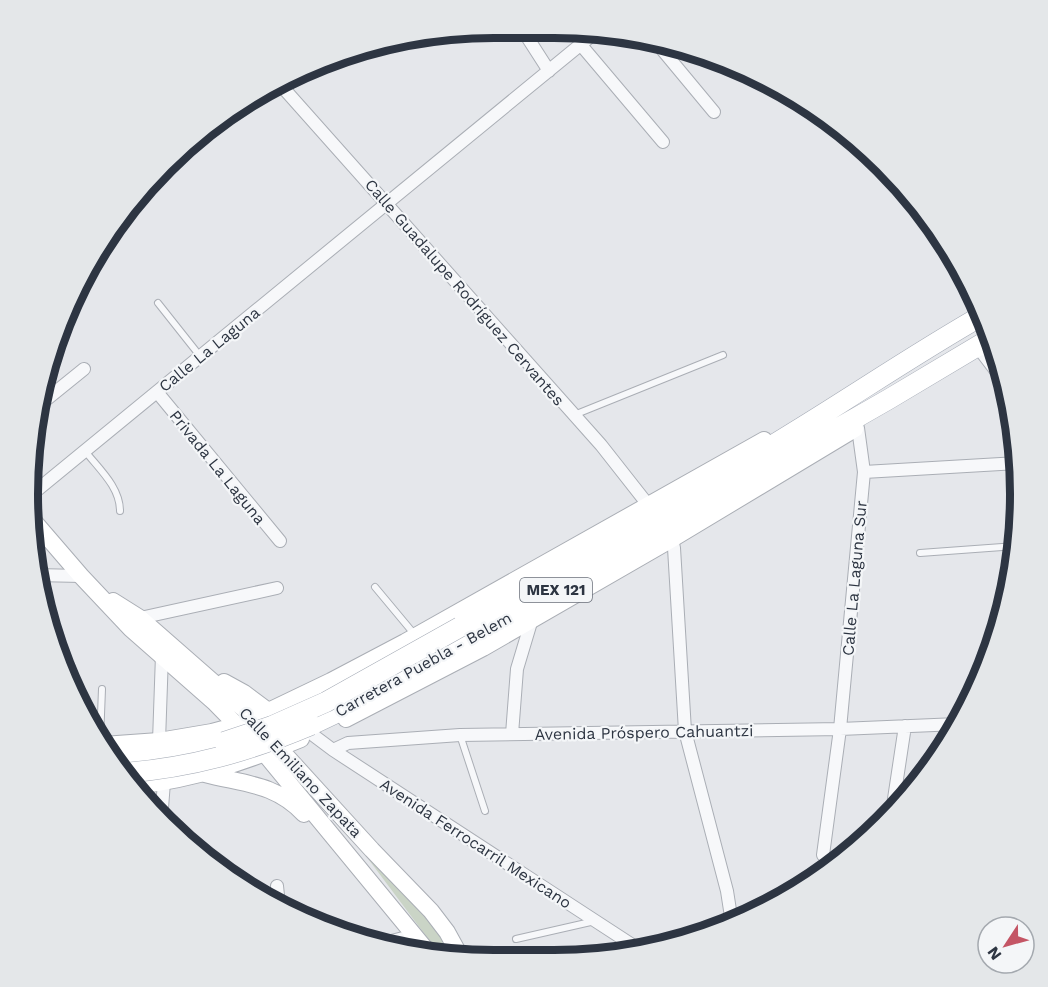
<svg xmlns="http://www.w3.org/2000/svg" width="1048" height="987" viewBox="0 0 1048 987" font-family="'Work Sans',sans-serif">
<rect width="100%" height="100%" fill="#e5e7eb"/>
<path fill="#cad4c6" d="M354,840l70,70 27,42h-13z"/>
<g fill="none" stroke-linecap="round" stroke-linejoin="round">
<g stroke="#aaaeb5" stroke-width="8">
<path id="lane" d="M143,185l2,2
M158,303l42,53
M574,415l149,-60
M85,451c14,18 35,36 35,60
M920,553l96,-7
M375,587l40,48
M460,735l25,76
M100,740l2,-51
M516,939l79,-18"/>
</g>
<g stroke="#aaaeb5" stroke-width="14">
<path id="street" d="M522,29l27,42
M655,41l59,71
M581,45l82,97
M278,82l323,363 48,61
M977,346l29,38
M157,392l123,149
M37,407l47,-38
M864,472l154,-9
M31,495l560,-459
M672,539l2,9 11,183 42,160 5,32
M36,575l45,1
M140,618l137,-30
M512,734l5,-65 15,-50
M313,735l20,15 307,200
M159,741l3,-86
M333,750l15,-7 112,-8 380,-6 118,-5
M892,812l13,-86
M161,821l3,-39
M823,855l17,-126 24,-257 -6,-44
M277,886l2,19
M380,944l27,-7"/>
</g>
<g stroke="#aaaeb5" stroke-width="18">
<path id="secondary" d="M31,518l50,58 50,53 83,73 51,52 163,198
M113,601l27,17 114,100 25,30 93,102 59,61 16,21 11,20
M224,682l20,11 24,18
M346,719l137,-71 189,-109 183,-110
M103,745l56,-4 53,-9 26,-7 16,-7 77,-37 74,-39 359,-202
M205,774c38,10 70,9 99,40
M135,786c58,-6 112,-25 166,-47"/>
</g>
<g stroke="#a5abb6" stroke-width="21">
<path id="primary" d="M460,627c109,-63 219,-124 326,-190 66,-40 130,-84 197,-122
M311,725l40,-19 115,-65 423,-242 104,-62
M115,759l51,-5 58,-12"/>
</g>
<use href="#lane" stroke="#f7f8fa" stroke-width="6"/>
<use href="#street" stroke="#f7f8fa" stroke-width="12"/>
<use href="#secondary" stroke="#fff" stroke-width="16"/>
<use href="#primary" stroke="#fff" stroke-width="20"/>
<g stroke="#a5abb6" stroke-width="21" stroke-linecap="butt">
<path id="primary-bridge" d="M224,742l48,-16 54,-24 134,-75
M125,773c68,-6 122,-21 186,-48"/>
</g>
<use href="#primary-bridge" stroke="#fff" stroke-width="20"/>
</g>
<g text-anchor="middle" stroke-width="4.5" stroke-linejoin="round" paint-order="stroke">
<rect fill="#f4f6f8" stroke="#696f79" stroke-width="1.5" x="520" y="578" width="72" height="24" rx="4.5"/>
<g font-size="15" font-weight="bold" fill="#2d3542">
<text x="556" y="595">MEX 121</text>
</g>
<g font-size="16" fill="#2d3542" stroke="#f4f6f8">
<text transform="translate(465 292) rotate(49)" y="6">Calle Guadalupe Rodríguez Cervantes</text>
<text transform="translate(209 349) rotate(-39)" y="6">Calle La Laguna</text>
<text transform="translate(218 467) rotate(51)" y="6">Privada La Laguna</text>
<text transform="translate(854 578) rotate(-85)" y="6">Calle La Laguna Sur</text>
<text transform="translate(423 664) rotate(-29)" y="6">Carretera Puebla - Belem</text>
<text transform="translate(644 732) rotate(-1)" y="6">Avenida Próspero Cahuantzi</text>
<text transform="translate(301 772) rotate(47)" y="6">Calle Emiliano Zapata</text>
<text transform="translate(476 843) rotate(33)" y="6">Avenida Ferrocarril Mexicano</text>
</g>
</g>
<path d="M0 0H1048V987H0ZM494 38H554A456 456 0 0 1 1010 494V494A456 456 0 0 1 554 950H494A456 456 0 0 1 38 494V494A456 456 0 0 1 494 38Z" fill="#e4e7e9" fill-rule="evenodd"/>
<path fill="none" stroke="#2d3542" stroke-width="8" d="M494 38H554A456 456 0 0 1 1010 494V494A456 456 0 0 1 554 950H494A456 456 0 0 1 38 494V494A456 456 0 0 1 494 38Z"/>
<g transform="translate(1006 945) rotate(234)"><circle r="28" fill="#f4f6f8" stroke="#a4a9af" stroke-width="1.5"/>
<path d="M0-4.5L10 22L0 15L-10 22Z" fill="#c45565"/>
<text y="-9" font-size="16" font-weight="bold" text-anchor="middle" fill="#2d3542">N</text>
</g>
</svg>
